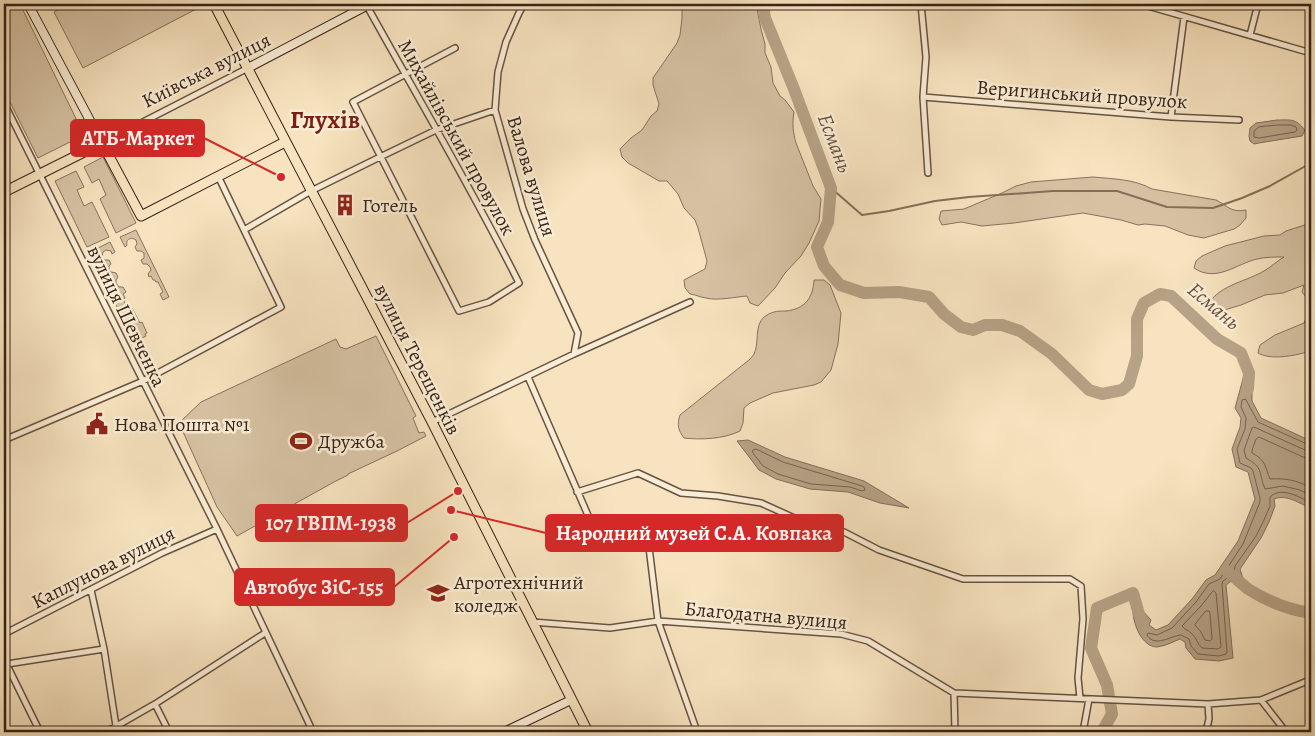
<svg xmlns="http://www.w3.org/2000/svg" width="1315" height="736" viewBox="0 0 1315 736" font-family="Alegreya,serif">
<rect width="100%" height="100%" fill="#f7e3bf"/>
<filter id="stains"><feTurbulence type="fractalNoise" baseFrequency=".004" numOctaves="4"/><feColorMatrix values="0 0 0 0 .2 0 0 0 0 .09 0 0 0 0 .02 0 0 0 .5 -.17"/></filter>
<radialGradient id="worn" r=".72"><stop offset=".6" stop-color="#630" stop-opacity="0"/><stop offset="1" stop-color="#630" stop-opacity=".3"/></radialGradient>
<path fill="#d6c2a3" stroke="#86725e" d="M4,4h16l64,131 -46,23 -34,-68z
M70,4h133l1,1 -121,63 -29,-56z
M680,4h76l5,25 4,15v9l6,14 2,16 7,13 5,4 9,12c-2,11 -1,21 2,31l17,43 8,13 -2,22 -10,22 -8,13 -16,17 -10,15 -17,18 -8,-3 -3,-7c-12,1 -30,5 -41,2 -7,-1 -9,-3 -16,-4l-5,-6 -1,-8 21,-11 2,-8 -9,-33 -3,-8 -11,-12 -6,-14 -11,-13h-8l-31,-18 -6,-6 -2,-8 11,-11 11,-8 9,-14 6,-5 2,-7 -6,-19v-7l24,-35 3,-8 2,-17v-9z
M103,157l33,66 -20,10 -16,-34 6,-4 -7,-16 -7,4 -8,-16z
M76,171l8,16 -7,3 7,16 8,-4 17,35 -22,10 -32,-66z
M1093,177c21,2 41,2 59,12l64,11c12,6 15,13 30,10v8l-6,7 -6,4 -30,9 -16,-3 -23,-9 -20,-2 -7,1 -17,-5 -38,-7 -69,10 -32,3 -21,-4 -19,3 -3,-6 2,-8 23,-2 38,-16 14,-7 15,-4z
M1311,223v128c-14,4 -39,10 -53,2l2,-8 15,-10 29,-12 3,-7 -1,-7 5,-6 -9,-11 2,-7 -21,8 -18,2 -24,10 -30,9 -6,-5c12,-24 38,-26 59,-38 7,-4 13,-10 20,-14 -8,0 -19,0 -27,2 -21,5 -41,24 -63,9l2,-7 6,-5 23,-10 39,-10 16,-1 6,-4z
M136,230l33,67 -6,3 -3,-6 3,-2 -5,-10h-2l-1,-2h-2l-2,-4 -2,1 -1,-3 3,-4 -1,-3 -3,-3h-4l-2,-4 3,-2v-5l-3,-2h-4l-2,-4 2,-3 -1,-4 -4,-2c-4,1 -6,3 -5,7l-2,2 -5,-10z
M110,242l5,10 -3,2 -1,-3 -5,-1 -3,2 -1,5 2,3h5l2,4 -2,2v4l2,2 5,1 2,4 -2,3v3l3,4h4l3,5 -3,2 2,4 -2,1 5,11 4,-2 8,15 2,-1 5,11 -2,1 1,2 -12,6 -44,-90z
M814,280h10l6,5 11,28 -3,31 -7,26 -10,12 -7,3 -41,8 -23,10 -6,5 -1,15 -3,8c-16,8 -39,9 -56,7 -6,-8 -7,-13 -4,-23l69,-55c2,-2 4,-4 5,-6 6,-12 -1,-31 13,-39 6,-4 13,-4 19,-4 19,-2 27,-13 28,-31z
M376,336l40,80 -3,2 6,15 5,-1 2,4 -29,15 -49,23v1l-14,7 -97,54 -20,-29 -38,-84 22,-21 135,-63 4,8 6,2z"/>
<path fill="#b6a286" stroke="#836f5a" d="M1277,120c14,0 18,-2 28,10l-3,6 -43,7 -5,1 -4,-3 -1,-5 1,-8 6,-5z
M1249,373l3,11v17l9,17 50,23v68c-11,-6 -25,-15 -37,-10l1,7 -6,16 -8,16 -21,31 3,10 -8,-1 -9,7 7,73 -14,3 -24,-2 -9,-11 -1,-6 -5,-3c-7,3 -15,7 -23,8 -15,0 -24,-23 -24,-36 0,-4 1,-8 2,-12l5,9 11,12 -2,5 7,5 12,-5 24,-26 14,-19 9,-5 23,-34 17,-42 -7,-27 -12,-5 -4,-18 8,-22 1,-9 -6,-10 9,-33z
M748,440l37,17 79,24 45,27 -29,-5 -32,-11 -38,-3 -34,-10 -17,-9 -22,-29z"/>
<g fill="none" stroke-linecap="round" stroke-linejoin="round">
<path stroke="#76624f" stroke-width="1" d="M1278,125h13l5,2 1,3 -2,2 -36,6 -5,-1v-6l5,-4z
M1311,445l-4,-1 -49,-22 -12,-22 -1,-1 -3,1 -1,7 5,11 -1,11 -8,20 3,14 11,5 2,3 7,27v4l-17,42 -23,35 -11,5 -13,18 -24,26 -15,7 -9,-2 -1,2c8,13 23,1 34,0l8,4 2,7 7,8 21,2 7,-2 1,-2 -5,-68 1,-3 11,-8 1,-7 21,-30 8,-16 6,-14v-9c11,-11 30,0 41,6
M753,450l3,-1 27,13 79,24 2,1 1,3 -3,1 -12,-4 -39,-3 -33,-10 -15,-8 -10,-13z
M1311,451l-6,-1 -51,-23 -2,1 -8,22 2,8c18,10 12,14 19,31l18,-3 17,4 11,6
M1311,459l-8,-2 -44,-20 -3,2 -4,11v3c14,7 13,14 18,26 15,-1 27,1 41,9
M1214,591l2,2 5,54 -3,2 -16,-1c-5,-4 -5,-10 -10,-14 -3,-4 -7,-4 -10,-8l19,-20 11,-14z
M1206,611h3l1,2 2,26 -2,2 -5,-1 -4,-8 -6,-7z"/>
<path stroke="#836f5a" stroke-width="2" d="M831,188l31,27 27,-4 46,-10 34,-4 84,-6h64l50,16 46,1 29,-10 28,-12 41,-23"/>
<path stroke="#b6a286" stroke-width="12" d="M763,4l2,14 29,71 37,99 -3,34 -11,25 7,19 16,19 24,8 35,-1 30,5 15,17 17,13 12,3 12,-5h17l18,6 32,23 37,36 13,4 20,-4 7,-6 8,-28v-37l7,-16 16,-9 11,2 46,43 24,14 8,20 -1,16
M1227,571c7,6 14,12 21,18 19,12 41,21 63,24
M1102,732l10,-18 -5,-29 -16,-37 6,-40 36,-15 6,21"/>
<g stroke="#675342" stroke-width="8">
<path id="street" d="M524,4l-5,9 -13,29 -8,30 -3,38 28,99 12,31 43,93 -4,21
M921,4l5,53 -3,40 5,76
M1141,4l170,49
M367,6c51,92 105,183 152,277l-30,19 -30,9 -106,-209 102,-54
M1250,35l8,-31
M923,97l248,20 68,3
M4,103l213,426 96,203
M1171,117l13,-100
M102,143l146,-75
M244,230l67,-39 69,-34 56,-27 59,-20
M528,377l62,143 7,8 12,4 32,-3 7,10 10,82 36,102 3,9
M432,422l142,-68 116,-52
M4,440l139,-59 138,-74 -63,-131
M577,492l61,-19 43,20 37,3 43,7 51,23 32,6 35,18 84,29h107l11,7 2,33 -5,59 2,20
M91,590l13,59 12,77
M532,622l78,6 48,-7 183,13 27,7 86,52 254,11 53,-4 44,-18 6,-1
M4,634l158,-81 55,-24
M4,659l36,73
M7,664l97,-15
M954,693l1,39
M1261,700l25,32
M155,704l14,28
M106,732l49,-28 110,-71
M1083,732l6,-33
M1206,732l3,-13 -1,-15"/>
</g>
<g stroke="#372318" stroke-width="10">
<path id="secondary" d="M28,4l74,139
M248,68l122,-64
M504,732l67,-32"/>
</g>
<g stroke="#372318" stroke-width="11">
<path id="primary" d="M214,4l218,418 156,310
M4,192l98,-49 39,73 144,-74"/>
</g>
<use href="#street" stroke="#faedd5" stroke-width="5"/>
<use href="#secondary" stroke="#faedd5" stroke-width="8"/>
<use href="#primary" stroke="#f7e3bf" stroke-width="9"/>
</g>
<defs>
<g id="building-bare" transform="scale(1.725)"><path d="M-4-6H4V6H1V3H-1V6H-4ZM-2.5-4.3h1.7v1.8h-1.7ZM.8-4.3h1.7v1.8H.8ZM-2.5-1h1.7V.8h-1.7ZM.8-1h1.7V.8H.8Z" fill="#8f2418" stroke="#faedd5" stroke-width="2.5" paint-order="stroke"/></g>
<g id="civic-bare" transform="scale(1.725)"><path d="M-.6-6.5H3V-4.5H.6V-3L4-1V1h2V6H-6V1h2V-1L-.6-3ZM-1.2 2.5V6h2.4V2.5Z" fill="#8f2418" stroke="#faedd5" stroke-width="2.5" paint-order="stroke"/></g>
<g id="stadium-bare" transform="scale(1.725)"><path d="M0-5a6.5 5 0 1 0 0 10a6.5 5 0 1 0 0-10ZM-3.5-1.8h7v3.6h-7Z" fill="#8f2418" stroke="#faedd5" stroke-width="2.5" paint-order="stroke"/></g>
<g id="university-bare" transform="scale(1.725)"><path d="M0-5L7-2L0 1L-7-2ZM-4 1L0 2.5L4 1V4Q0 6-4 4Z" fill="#8f2418" stroke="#faedd5" stroke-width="2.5" paint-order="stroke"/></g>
</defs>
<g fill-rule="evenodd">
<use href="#building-bare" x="345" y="205"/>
<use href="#civic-bare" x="97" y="424"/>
<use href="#stadium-bare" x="301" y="441"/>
<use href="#university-bare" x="438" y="593"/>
</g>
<g text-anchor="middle" stroke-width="5" stroke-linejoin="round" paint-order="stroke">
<g font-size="20" fill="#372318" stroke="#faedd5">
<text transform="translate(206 70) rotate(-27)" y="7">Київська вулиця</text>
<text transform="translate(1082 94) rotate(4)" y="7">Веригинський провулок</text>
<text transform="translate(457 137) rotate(61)" y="7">Михайлівський провулок</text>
<text transform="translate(532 176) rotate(73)" y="7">Валова вулиця</text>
<text transform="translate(127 316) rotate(64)" y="7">вулиця Шевченка</text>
<text transform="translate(418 359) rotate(63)" y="7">вулиця Терещенків</text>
<text transform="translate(103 567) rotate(-27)" y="7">Каплунова вулиця</text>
<text transform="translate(766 615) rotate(5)" y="7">Благодатна вулиця</text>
</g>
<g font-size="20" fill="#372318" stroke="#faedd5" text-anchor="start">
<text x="362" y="212">Готель</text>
<text x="114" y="431">Нова Пошта №1</text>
<text x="318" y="448">Дружба</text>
<text x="454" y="589">Агротехнічний<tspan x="454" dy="23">коледж</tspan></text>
</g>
<g font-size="21" font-style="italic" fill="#634f3e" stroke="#faedd5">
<text transform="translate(835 143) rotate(69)" y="7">Есмань</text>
<text transform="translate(1214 306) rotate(40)" y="7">Есмань</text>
</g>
<g font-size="25" font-weight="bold" fill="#7a1f14" stroke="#faedd5">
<text x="325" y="128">Глухів</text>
</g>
</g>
<path fill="none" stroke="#d62828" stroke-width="2" d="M281 177L204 138M458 491L407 523M451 510L546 533M454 537L394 587"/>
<g fill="#d62828" stroke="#faedd5" stroke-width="2">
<circle cx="281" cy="177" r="5"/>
<circle cx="458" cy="491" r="5"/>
<circle cx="451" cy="510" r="5"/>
<circle cx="454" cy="537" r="5"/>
</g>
<g fill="#d62828" stroke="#d62828" stroke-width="2">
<rect x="71" y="120" width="133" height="36" rx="5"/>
<rect x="256" y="505" width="151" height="36" rx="5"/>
<rect x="546" y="515" width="297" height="36" rx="5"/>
<rect x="235" y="569" width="159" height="36" rx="5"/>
</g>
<g font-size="21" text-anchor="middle" font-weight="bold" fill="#fff">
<text x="138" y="145">АТБ-Маркет</text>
<text x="331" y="530">107 ГВПМ-1938</text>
<text x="694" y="540">Народний музей С.А. Ковпака</text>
<text x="314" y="594">Автобус ЗіС-155</text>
</g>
<rect width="1315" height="736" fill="none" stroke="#f7e3bf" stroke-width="20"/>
<rect x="5" y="5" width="1305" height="726" fill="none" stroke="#372318" stroke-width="2.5"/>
<rect x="10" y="10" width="1295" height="716" fill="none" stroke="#372318"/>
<rect width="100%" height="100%" filter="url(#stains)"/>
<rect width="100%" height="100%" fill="url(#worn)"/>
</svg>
